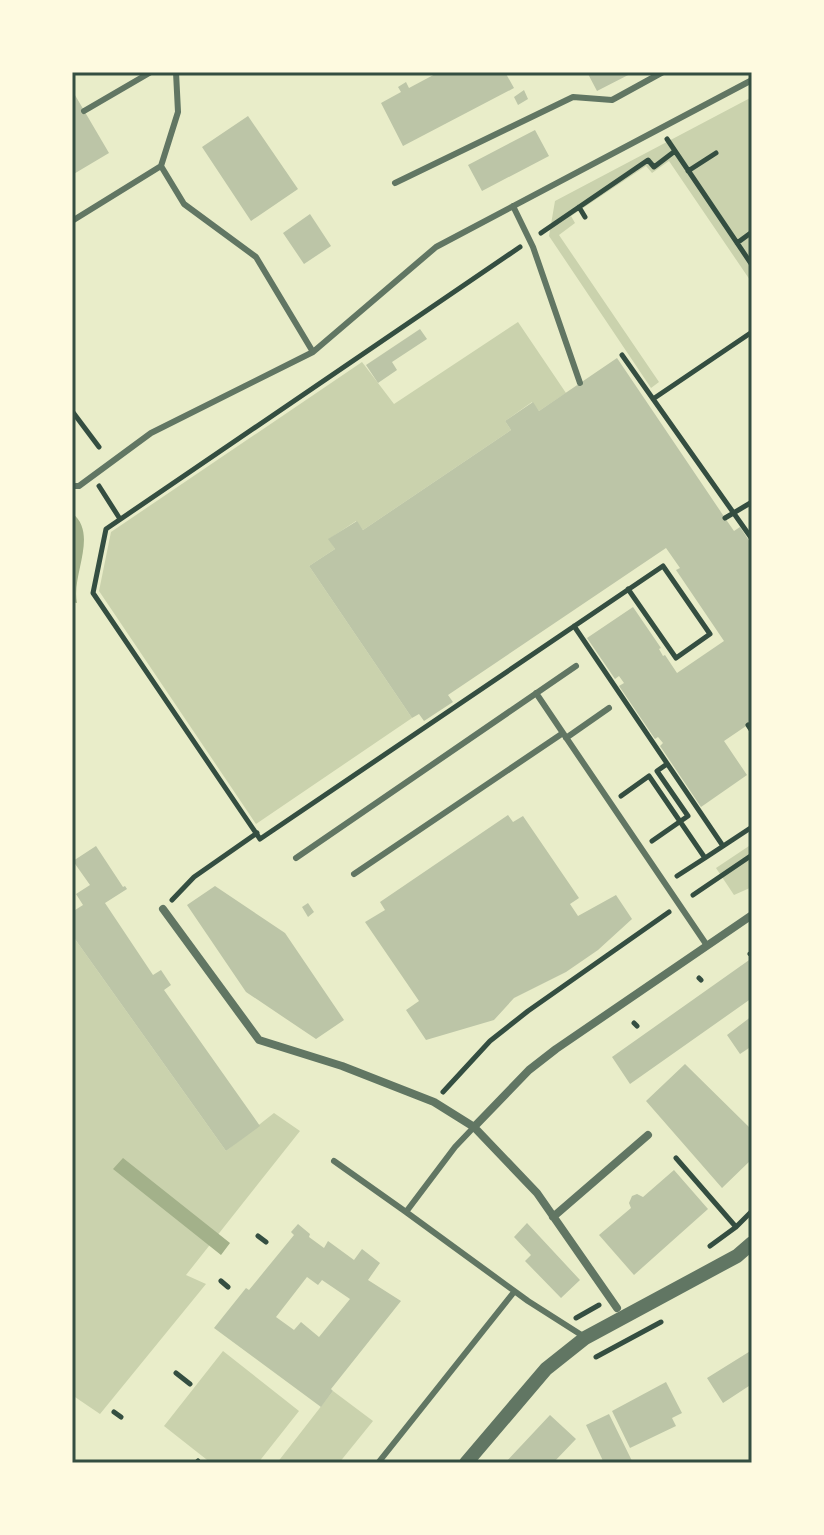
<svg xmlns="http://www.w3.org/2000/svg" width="824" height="1535" viewBox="0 0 824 1535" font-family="Lato,sans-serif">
<rect width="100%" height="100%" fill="#e9edc9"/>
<path fill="#cad2ad" d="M752,97v186l-83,-122 -17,12 -6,-7 -75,50 4,7 -16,12 100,147 -8,6 -102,-152 6,-35z
M518,322l48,71 -27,18 -7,-9 -27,19 6,9 -148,100 -7,-9 -27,18 6,10 -26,17 103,152 -156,106 -157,-233 12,-59 251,-170 32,42z
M752,844v43l-18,8 -18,-27z
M72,935l154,216 48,-38 26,18 -114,144 20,9 -106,130 -28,-19z
M223,1351l76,60 -41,52h-47l-47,-37z
M333,1391l40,30 -34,42h-62z"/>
<path fill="#a3b18a" d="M72,513c27,21 -1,62 5,90l-5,-1z
M123,1158l107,85 -9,12 -108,-86z"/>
<path fill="#bcc5a7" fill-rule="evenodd" d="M439,72h66l9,16 -111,58 -22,-43 20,-11 -3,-5 8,-5 3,6z
M587,72h47l-37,19z
M72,90l37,63 -37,22z
M524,90l4,9 -10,6 -4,-8z
M248,116l50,73 -47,32 -49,-74z
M535,130l14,26 -67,35 -14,-26z
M310,214l21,32 -27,18 -21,-31z
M420,329l7,10 -35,23 5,8 -19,13 -12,-18z
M617,358l108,160 9,13 6,-4 12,18v177l-28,19 23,34 -46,32 -41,-61 3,-3 -5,-6 -3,2 -36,-53 5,-3 -5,-7 -4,3 -28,-41 46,-31 28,41 -2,1 4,7 2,-1 12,18 47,-32 -48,-71 4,-2 -14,-20 -218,147 5,7 -29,19 -5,-7 -7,4 -103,-152 26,-17 -7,-10 29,-18 6,9 148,-100 -6,-9 28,-19 6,9z
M508,815l5,7 10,-6 56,82 -9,6 8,12 38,-21 16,24 -34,31 -32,22 -52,26 -20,22 -68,20 -20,-30 13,-9 -54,-79 20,-12 -5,-8z
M96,846l27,41 2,-1 2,3 -22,14 48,72 8,-5 10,15 -7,5 96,136 -34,25 -154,-216v-23l11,-7 -7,-11 14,-9 -17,-24z
M215,886l70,47 59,87 -28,19 -70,-47 -59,-87z
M308,903l6,9 -6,5 -6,-10z
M752,958v40l-122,86 -18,-27z
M752,1016v30l-12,8 -13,-19z
M685,1064l64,63 3,-2v34l-30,29 -76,-87z
M674,1170l34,39 -74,66 -35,-40 32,-27 -2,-5 3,-7 5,-2 6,3z
M527,1223l53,57 -19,18 -36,-37 6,-6 -17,-18z
M298,1224l12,10 -1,3 15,11 4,-7 26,19 8,-11 18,14 -12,17 33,21 -70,88 2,2 -12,16 -107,-79 32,-40 3,2 45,-55 -3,-3zM307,1277l11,8 4,-5 28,19 -31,38 -18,-15 -7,8 -18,-13z
M752,1350v34l-29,19 -16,-25z
M666,1382l16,31 -10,5 4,8 -46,22 -18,-37z
M609,1414l24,49h-29l-18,-38z
M550,1415l26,24 -23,24h-48z"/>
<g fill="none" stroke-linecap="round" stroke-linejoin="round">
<path stroke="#344e41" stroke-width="5" d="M667,139l85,126
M688,171l28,-18
M579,207l6,10
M541,233l107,-73 6,7 21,-16
M737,243l15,-11
M520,247l-414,282 -13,64 167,246 403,-273 47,68 -34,24 -48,-69
M622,355l130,184
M653,399l99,-67
M72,411l27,36
M99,486l21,33
M725,518l27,-16
M574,626l149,220
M748,725l4,6
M621,796l28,-20 56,82 -28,18
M652,841l36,-25 -31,-45 10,-7
M705,858l47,-31
M693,895l59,-40
M172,900l22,-23 63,-44
M750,954l2,-1
M699,978l2,2
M634,1023l3,3
M443,1092l47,-51 38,-30 141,-99
M676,1158l60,69
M258,1236l8,6
M710,1246l26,-19 16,-16
M221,1281l7,6
M576,1318l23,-13
M596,1357l65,-35
M176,1373l14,11
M114,1412l7,5
M196,1463l2,-2"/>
<path stroke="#617663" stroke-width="6" d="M176,72l2,40 -17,54 23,38 72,53 57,95
M84,111l67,-39
M395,183l178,-86 39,3 51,-28
M513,206l20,41 47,136
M72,221l89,-55
M72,486h7l72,-53 162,-81 123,-105 316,-167
M536,693l27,40
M566,738l43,-30
M296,858l280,-192
M354,874l209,-141 143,211
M334,1161l72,51 49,-65 19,-20
M406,1212l122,89 55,35
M378,1463l136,-171"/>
<path stroke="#617663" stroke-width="8" d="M163,909l96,131 83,26 92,36 40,25 63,66 80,115
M474,1127l55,-57 27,-21 196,-134
M553,1217l95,-82"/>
<path stroke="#617663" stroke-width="14" d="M466,1463l80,-94 39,-31 152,-82 15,-13"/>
</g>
<rect width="824" height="1535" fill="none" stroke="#fefae0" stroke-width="148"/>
<rect x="74" y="74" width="676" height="1387" fill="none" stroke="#344e41" stroke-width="3"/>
</svg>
